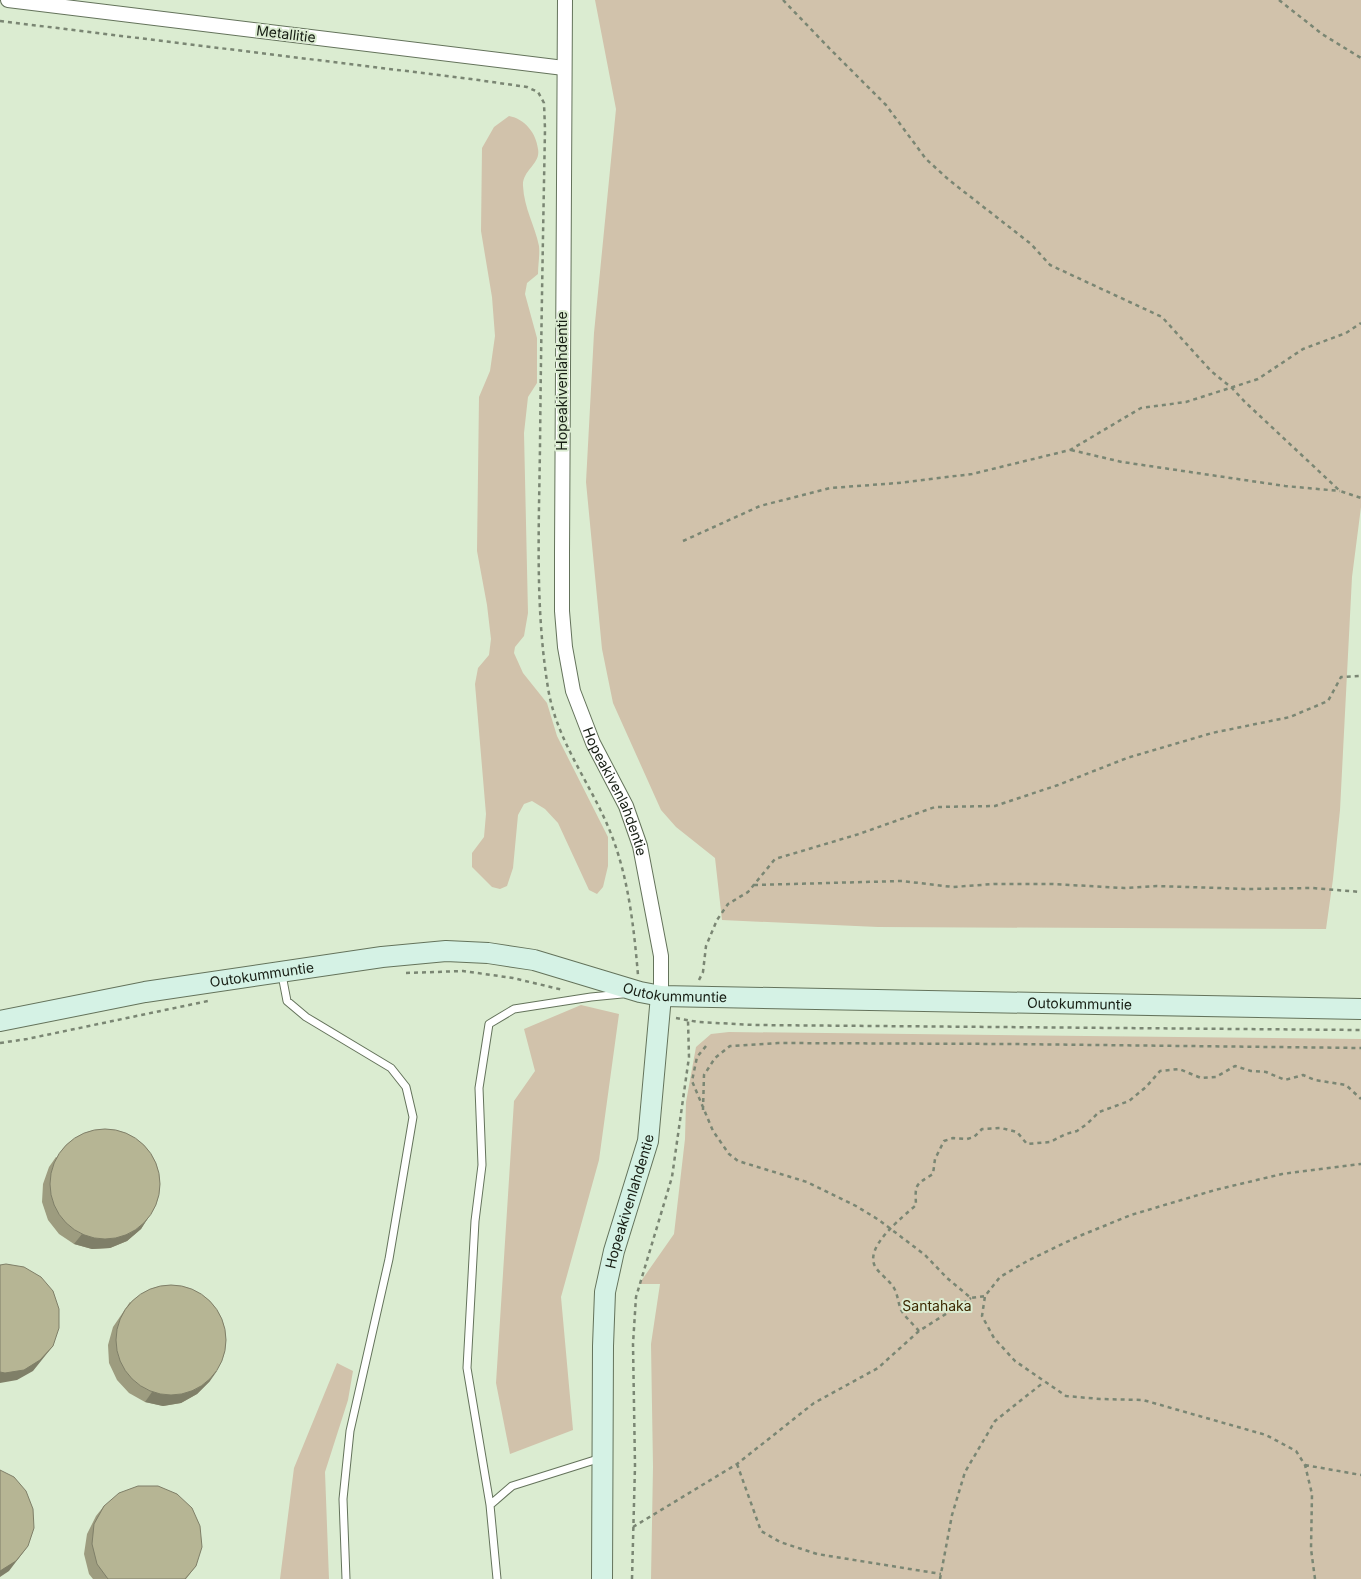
<svg xmlns="http://www.w3.org/2000/svg" width="1361" height="1579" viewBox="0 0 1361 1579" font-family="Inter,sans-serif">
<rect width="100%" height="100%" fill="#dbecd1"/>
<path fill="#d1c2ab" d="M595,0h766v507l-9,70 -12,233 -7,69 -7,50 -448,-2 -156,-7 -7,-62 -39,-31 -15,-17 -48,-107 -11,-54 -16,-167 8,-149 22,-224z
M509,116c16,3 27,17 29,33 3,15 -16,21 -15,37 1,22 12,40 16,60 1,9 -1,19 -1,28l-11,9 -2,11 12,44v45l-9,14 -4,36 4,180 -4,23 -9,11 -1,6 9,20 24,30 10,33 51,101v29l-5,21 -6,7 -8,-4 -31,-67 -13,-14 -13,-8 -8,3 -6,11 -5,53 -6,18 -7,3 -8,-2 -20,-20v-14l12,-16 2,-23 -11,-130 3,-16 11,-13 2,-16 -4,-34 -10,-54 2,-154 11,-26 5,-35 -3,-39 -11,-66 1,-83 12,-21z
M581,1005l38,9 -20,146 -38,137 12,133 -63,24 -14,-71 18,-282 21,-30 -11,-42z
M729,1032l632,7v540h-710l2,-112 -2,-123 9,-60h-21l35,-50 11,-95 1,-37 10,-55 15,-13z
M337,1363l16,8 -5,29 -23,72 4,107h-49l14,-111z"/>
<g fill="none" stroke-linecap="round" stroke-linejoin="round">
<g stroke="#64735b" stroke-width="9">
<path id="lane" d="M282,975l5,26 19,16 85,51 15,19 7,30 -24,142 -39,172 -7,68 3,80
M490,1505l-23,-137 8,-147 7,-56 -3,-77 10,-64 25,-15 77,-12 31,-3
M497,1579l-7,-74 22,-19 89,-28"/>
</g>
<g stroke="#64735b" stroke-width="16">
<g id="street">
<path d="M8,0l556,68"/>
<path id="s1" d="M565,0l-3,553v58l3,36 8,44 20,52 33,63 14,40 21,110v40"/>
</g>
</g>
<g stroke="#64735b" stroke-width="22">
<g id="secondary">
<path id="s2" d="M0,1021l145,-29 237,-35 64,-6 42,2 46,7 106,32 21,4 700,13"/>
<path id="s3" d="M602,1579l1,-233 2,-54 9,-41 34,-110 13,-145"/>
</g>
</g>
<path stroke="#7a8673" stroke-width="2.5" stroke-dasharray="4 4" stroke-linecap="butt" d="M783,0l47,49 56,56 40,54 23,21 82,64 19,21 112,52 49,54 21,17 13,14 95,89 21,7
M1279,0l43,34 39,24
M0,21l471,58 56,8 11,5 6,11 1,26c-2,106 -4,211 -5,317 -1,81 -5,162 8,242 9,56 46,99 65,151 16,43 21,90 25,136
M1071,450l51,12 163,24 55,5
M683,541l77,-35 70,-18 68,-5 74,-9 98,-24 71,-42 45,-6 72,-23 45,-30 43,-16 15,-10
M754,885l148,-4 51,6 41,-3h59l71,4 33,-2 91,3 64,-1 49,4
M406,973l57,-2 50,7 50,12
M699,980l4,-8 3,-26 11,-26 11,-16 20,-12 27,-33 84,-25 76,-27 60,-1 63,-21 69,-27 85,-25 78,-16 38,-16 13,-24 20,-1
M676,1018l22,4 56,3 607,5
M0,1043l27,-4 181,-38
M706,1046l-9,11 -5,24 21,50 16,23 9,7 69,21 49,24 23,14 46,35 22,23 24,20 14,-2
M703,1110l1,-35 11,-17 15,-12 48,-3 232,1 351,4
M919,1331c-6,-7 -14,-14 -18,-21 -3,-7 -3,-15 -7,-22 -5,-8 -13,-13 -18,-20 -14,-20 27,-51 40,-63 -1,-21 -1,-20 17,-31l2,-15 9,-18 9,-3 14,1 7,-2 8,-8 19,-1 16,4 10,12 23,-2 16,-8 11,-3 10,-7 12,-12 30,-11 17,-14 14,-16 19,-2 22,9 15,-1 19,-11 16,5 15,1 19,8 18,-5 12,5 31,5 15,14
M737,1464l24,67 19,11 37,12 124,20
M1305,1465l56,10
M633,1527l104,-63 77,-61 64,-35 41,-37 52,-33
M632,1579l3,-113 -2,-122 3,-47 36,-120 17,-120 -1,-36
M940,1579l12,-64 13,-43 30,-51 49,-39
M1315,1579l-4,-30 1,-55 -7,-29 -9,-14 -30,-16 -123,-35 -43,-1 -34,-3 -51,-35 -21,-23 -12,-22 3,-20 15,-19 29,-17 48,-23 54,-22 84,-25 67,-16 79,-10"/>
<use href="#lane" stroke="#fff" stroke-width="7"/>
<use href="#street" stroke="#fff" stroke-width="14"/>
<use href="#secondary" stroke="#d5f2e5" stroke-width="20"/>
</g>
<path fill="#9d9c7f" d="M56,1157l92,61 -7,11 -14,12 -17,7 -18,1 -18,-5 -15,-10 -11,-14 -6,-18 1,-18 6,-17z
M130,1302l80,79 -13,13 -16,9 -18,3 -18,-4 -16,-9 -12,-13 -8,-17 -1,-18 5,-18z
M104,1506l92,60 -10,13h-93l-4,-5 -5,-20 3,-20 9,-18z"/>
<path fill="#7f7f68" d="M148,1218l-7,11 -14,12 -17,7 -18,1 -18,-5 8,-10z
M53,1346l-20,25 -16,9 -17,3v-11z
M217,1371l-7,10 -13,13 -16,9 -18,3 -18,-4 7,-10z
M28,1546l-19,25 -9,6v-6z"/>
<path fill="#b6b594" stroke="#7f7f68" d="M50 1184a55 55 0 1 1 110 0a55 55 0 1 1-110 0Z
M6,1264l18,3 17,10 12,14 6,18v19l-6,18 -13,14 -16,10 -19,3 -5,-1v-107z
M116 1340a55 55 0 1 1 110 0a55 55 0 1 1-110 0Z
M0,1470l14,7 12,14 7,18 1,19 -6,18 -12,15 -16,10z
M138,1486h20l19,8 15,14 8,18 2,21 -6,19 -11,13h-77l-11,-15 -5,-20 2,-20 10,-18 15,-13z"/>
<g text-anchor="middle" stroke-width="4" stroke-linejoin="round" paint-order="stroke">
<g font-size="14" fill="#171e14" stroke="#dbecd1">
<text transform="translate(286 34) rotate(7)" y="5">Metallitie</text>
<text transform="translate(562 381) rotate(-90)" y="5">Hopeakivenlahdentie</text>
<text dy="5" stroke="none"><textPath href="#s1" startOffset="801">Hopeakivenlahdentie</textPath></text>
<text dy="5" stroke="none"><textPath href="#s2" startOffset="266">Outokummuntie</textPath></text>
<text dy="5" stroke="none"><textPath href="#s2" startOffset="686">Outokummuntie</textPath></text>
<text dy="5" stroke="none"><textPath href="#s2" startOffset="1091">Outokummuntie</textPath></text>
<text dy="5" stroke="none"><textPath href="#s3" startOffset="381">Hopeakivenlahdentie</textPath></text>
</g>
<g font-size="14" fill="#3c2801" stroke="#dbecd1">
<text x="937" y="1311">Santahaka</text>
</g>
</g>
</svg>
